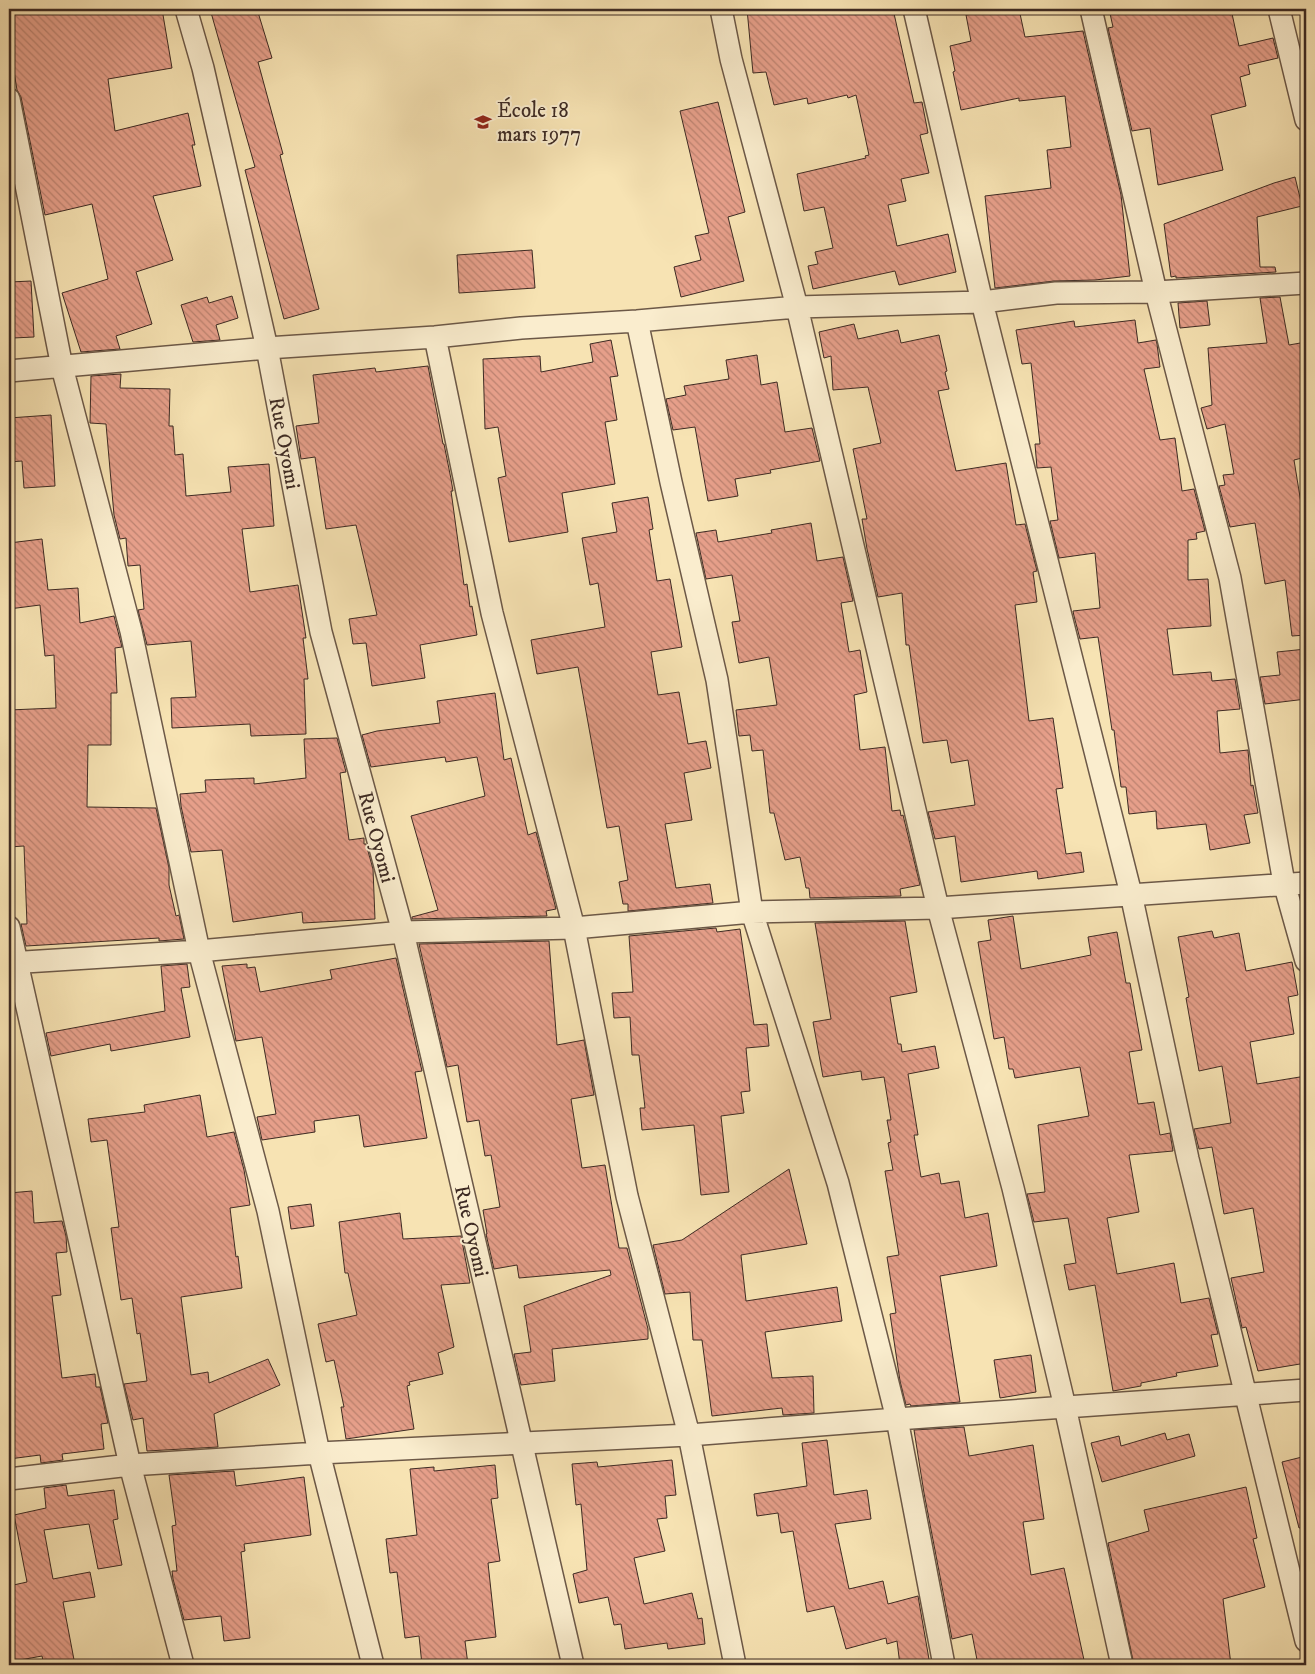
<svg xmlns="http://www.w3.org/2000/svg" width="1315" height="1674" viewBox="0 0 1315 1674" font-family="'IM FELL DW Pica',serif">
<defs>
<pattern id="building-back-hatch" width="6" height="6" patternUnits="userSpaceOnUse" patternTransform="scale(1.25)"><rect width="6" height="6" fill="#e69f8a"/><path d="M-1 5l2 2M0 0l6 6M5-1l2 2" fill="none" stroke="#bc8270"/></pattern>
</defs>
<rect width="100%" height="100%" fill="#f7e3b3"/>
<filter id="stains"><feTurbulence type="fractalNoise" baseFrequency=".004" numOctaves="4"/><feColorMatrix values="0 0 0 0 .2 0 0 0 0 .09 0 0 0 0 .02 0 0 0 .5 -.17"/></filter>
<radialGradient id="worn" r=".72"><stop offset=".6" stop-color="#630" stop-opacity="0"/><stop offset="1" stop-color="#630" stop-opacity=".3"/></radialGradient>
<path fill="url(#building-back-hatch)" stroke="#3d2a23" d="M38,9h124l10,59 -64,11 7,52 73,-18 7,32h-3l9,41 -48,10 20,64 -37,12 16,52 -36,12 4,13 -39,3 -19,-59 46,-14 -16,-75 -47,11 -24,-118 -4,-7 -8,-49v-27z
M210,9h47l15,49 -14,4 25,92 -3,1 39,154 -35,10 -39,-149 10,-3z
M747,9h146l21,94 8,-1 6,31 -8,2 9,38 -28,6 5,22 -18,4 9,41 51,-12 8,38 -57,13 -4,-14 -82,18 -5,-23 10,-2 -3,-12 18,-4 -9,-41 -20,4 -7,-37 69,-16 -1,-2 4,-1 -13,-60 -8,3 -1,-3 -39,9 -1,-6 -33,7 -8,-33 -13,1z
M999,9h20l6,28 58,-6 38,164 9,81 -35,4 -41,1 -59,7 -10,-92 66,-8 -4,-38 24,-3 -6,-51 -46,5v-3l-58,12 -8,-38 2,-1 -5,-25 21,-5 -5,-26z
M1109,9h122l8,37 34,-8 5,20 -30,7 2,9 -10,3 6,29 -35,9 12,55 -65,15 -8,-57 -18,3 -24,-103 5,-1z
M718,102l27,110 -17,5 16,64 -63,16 -7,-30 27,-7 -6,-24 14,-3 -29,-122z
M1295,177l7,29 -45,11 3,50h15l1,5 -100,6v-2l-5,1 -7,-53 110,-41z
M532,250l3,38 -76,5 -2,-38z
M31,281l3,56 -21,1 -3,-56z
M232,296l6,22 -22,7 4,15 -27,2 -12,-37 26,-8 2,6z
M1280,297l9,48 17,-3v38l-3,1 3,21v55l-12,3 12,74v101l-14,1 -7,-56 -20,4 -10,-61 -25,4 -11,-41 6,-1 -2,-10 11,-1 -9,-50 -18,5 -6,-21 11,-3 -4,-57 59,-5 -7,-45z
M1207,301l3,24 -30,3 -2,-25z
M1135,320l3,23 18,-3 1,4 3,23 -16,2 16,71 15,-2 7,53 12,-2 11,42 -9,2 1,6 -9,1v40l20,-1 3,47 -44,3 6,46 38,-3 1,9 23,-2 5,30 -23,2 3,42 28,-3 3,36 2,-1 5,28 -14,2 6,28 -40,7 -4,-26 -49,5 -1,-18 -27,3 -3,-27h-5l-7,-57h-2l-14,-93 -18,2 -6,-23 -1,-5 27,-3 -5,-55 -36,5 -9,-37 8,-1 -7,-53 -14,1 -2,-24h5l-9,-81 -9,1 -6,-34 58,-9 1,6z
M854,324l4,15 40,-9 3,13 38,-8 8,36 -2,1 4,17 -11,2 18,80 50,-8 10,62 9,-1 12,47 -4,1 4,30 -22,3 14,116 24,-3 10,70 -7,1 10,65 15,-2 3,20 -46,7 -1,-8 -76,11 -6,-46 -20,3 -7,-27 47,-7 -7,-45 -17,3 -4,-23 -24,3 -14,-98h-3l-4,-52 -24,4 -11,-48 -5,-30h5l-14,-70 28,-6 -13,-56 -35,3 -2,-34 -7,2 -5,-26z
M611,340l7,36 -8,1 7,43 -12,2 10,62 -53,9 6,39 -59,10 -11,-64 8,-2 -8,-49 -13,2 -2,-70 57,-3 1,16 52,-10 -3,-18z
M757,355l4,30 16,-3 8,50 27,-4 8,33 -50,9 1,3 -36,6 3,17 -30,5 -13,-74 -22,3 -7,-31 20,-4 -2,-9 45,-7 -3,-19z
M428,366l15,78h1l7,35 2,12h-2l13,94 3,-1 3,23 2,-1 5,29 -57,10 5,33 -53,8 -6,-43 -13,1 -4,-25 28,-4 -21,-90 -30,4 -11,-72 -14,2 -5,-33 23,-3 -6,-48 62,-7 1,4z
M121,374l-1,14 50,1 -1,37h4l2,29 8,-1 3,42 45,-4 -3,-25 41,-3 5,62 -32,3 8,63 48,-7 8,53h-3l5,41h-4l2,55 -55,2 -1,-12 -78,4 -1,-30 25,-1 -5,-56 -44,4 -9,-35 6,-1 -4,-44 -12,1 -2,-28 -6,1 -6,-24 -8,-91 -16,-1 1,-47z
M51,415l4,71 -31,2 -2,-27 -13,1v-44z
M648,497l5,32 -4,1 8,51 13,-2 12,68 -31,5 7,43 21,-3 9,52 18,-3 5,27 -27,5 8,47 -27,4 11,64 34,-4 3,19 -85,8v-7h-5l-4,-22 9,-2 -9,-54 -12,2 -29,-161 -41,7 -6,-34 74,-13 -7,-44 -8,2 -8,-47 35,-6 -5,-29z
M811,523l6,38 26,-4 10,44 -12,2 8,49 11,-2 7,42 -13,3 6,55 25,-3 7,64 8,-1 1,6 2,-1 17,70 -20,4 1,7 -91,2 -1,-10h-3l-6,-31 -15,3 -11,-47h-4l-7,-63 -11,1 -2,-16 -11,1 -3,-26 41,-5 -8,-48 -30,6 -7,-41 8,-1 -8,-46 -26,4 -10,-46 20,-3 2,12 54,-9 -1,-3z
M42,539l6,51 30,-2 2,35 34,-7 8,31 -7,1 2,45h-6v52h-23l-1,62 69,1 13,60v17l7,31 3,-1 5,24 -25,2v-3l-133,8 -5,-22h6l-3,-78 -15,1v-137l47,-2 -2,-53 -9,1 -5,-51 -31,4v-66z
M1306,649v50l-41,5 -5,-27 20,-2 -3,-23z
M495,693l9,67 7,-2 17,77 8,-3 20,77 -10,2 1,5 -135,3v-2l26,-7 -27,-94 74,-20 -8,-39 -31,5 -1,-5 -74,10 -9,-32 15,-4 63,-8 -3,-22z
M337,738l9,34 -6,1 9,67 15,-2v6h2l7,25 2,50 -72,4 -1,-11 -69,10 -11,-72 -31,2 -10,-46 -1,-12 26,-2 -1,-12 49,-2v6l52,-6 -2,-39z
M1013,916l8,53 70,-14 -3,-18 29,-5 9,51h4l12,67 -13,2 9,52 16,-2 6,33 10,-2 3,18 -44,4 10,57 -32,6 10,56 57,-11 7,40 28,-5 9,36 -7,1 7,31 -42,7 1,3 -36,7v3l-28,5 -18,-106 -26,5 -5,-25 12,-2 -8,-45 -34,4 -7,-28 18,-2 -7,-67 51,-9 -9,-49 -65,11 -2,-9h-4l-5,-32 -10,2 -16,-97 13,-2 -3,-20z
M905,921l12,71 -27,5 8,47h3l1,8 33,-6 4,22 -31,6 10,61h-4l7,42 18,-4 2,11 18,-3 6,37 23,-5 9,53 -57,10 20,126 -49,4 -1,-2 -4,1 -6,-24 -10,-67 6,-1 -9,-56 12,-2 -14,-84 8,-1 -5,-27 3,-1 -4,-22h4l-7,-43 -22,3 -1,-9 -38,6 -10,-55 18,-3 -16,-96z
M716,928l1,4 23,-3 14,96 13,-1 2,22 -23,2 4,43 -9,1 3,21 -23,3 8,76 -28,3 -7,-70 -52,5 -2,-22h5l-6,-53h-7l-2,-38 -16,1 -2,-25 21,-1 -4,-56z
M1212,931l2,7 25,-5 7,38 46,-9 6,33 -10,2 6,37 -44,8 7,42 49,-8v287l-48,8 -12,-44 -4,1 -11,-50 33,-6 -11,-64 -29,6 -12,-67 -13,2 -5,-20 37,-6 -9,-57 -23,5 -13,-73 3,-1 -11,-60z
M549,941l8,104 27,-5 10,55 -23,4 11,69 23,-3 14,83h8l21,81v10l-96,10 3,32 -34,4 -7,-31 17,-2 -7,-46 87,-31 -1,-5 -91,8 -2,-13 -23,4 -8,-35h1l-4,-24 17,-3 -9,-52 -6,1 -6,-36 -12,2 -9,-57 -11,2 -28,-123z
M396,958l26,113 -7,1 12,66 -63,9 -5,-32 -45,6 1,11 -53,8 -5,-23 19,-3 -14,-77 -26,4 -14,-75 25,-2v4l8,-1 5,25 72,-13 -2,-9z
M187,964l3,23 -9,1 9,49 -79,14 -1,-7 -59,12 -5,-23 119,-22 -4,-45z
M200,1095l7,42 27,-5 10,38 6,35 -20,3 6,49 2,-1 4,32 -61,9 10,78 17,-3 1,11 59,-24 12,26 -66,29 4,33 -71,4 -4,-33 -10,2 -9,-36 23,-3 -7,-48 -3,1 -5,-36 -11,2 -10,-72 8,-1 -12,-87 -16,2 -3,-23 57,-7 -1,-7z
M789,1169l18,75 -66,11 5,46 91,-14 5,34 -77,11 7,46 41,-2 1,37 -31,2 -1,-7 -70,8 -10,-76h-9l-3,-48 -25,2 -12,-49 29,-5z
M32,1191l2,32 28,-2 4,15 1,16 -11,1 5,42 -9,1 10,82 33,-4 1,13h4l8,36 -7,1 3,25 -42,5 1,6 -22,3 -1,-8 -31,4v-266z
M311,1204l3,22 -23,3 -3,-22z
M400,1213l3,26 58,-3 9,47 -29,2 13,62 -16,6 5,21 -34,8 1,3 -3,1 7,43 -68,10 -5,-32h3l-10,-47 -8,2 -8,-38 39,-9 -9,-42h-3l-6,-51z
M1031,1355l5,37 -36,6 -6,-38z
M964,1427l5,29 64,-11 11,74 -21,3 8,53 33,-7 20,92 -23,5h-83l-6,-31 -20,5 -28,-146 -10,-63z
M1165,1433l2,7 22,-6 6,22 -93,26 -11,-39 28,-7 2,10z
M827,1440l7,55 33,-5 4,29 -36,5 14,65 34,-8 5,23 30,-8 12,69h-30l-3,-24 -10,3 -1,-6 -40,11 -12,-43 -27,6 -14,-81 -12,2 -3,-20 -21,3 -3,-22 53,-8 -5,-43z
M1306,1456v71l-7,1 -17,-66z
M672,1460l4,35 -11,1 2,22 -10,1 8,32 -31,7 10,46 48,-11 6,26 4,-1 3,26 -37,5 -1,-6 -42,6 -4,-25 -7,1 -6,-28 -29,6 -6,-29 14,-4 -6,-66 -5,1 -4,-41 25,-2 1,5z
M495,1465l3,33 -7,1 9,62 -12,2 8,74 -31,4 3,24h-46l-3,-29 -14,2 -8,-66 -7,1 -4,-34 31,-4 -7,-66 24,-2v4z
M234,1471l2,15 68,-9 7,58 -67,9 1,7 -4,1 9,86 -26,3 -3,-25 -37,4 -11,-41 -1,-8h5l-5,-45 4,-1 -7,-50z
M66,1485l2,11 46,-6 4,29 -5,1 9,45 -24,4 -9,-45 -45,6 9,49 37,-7 5,25 -32,5 12,63h-31l-2,-9 -33,6v-76l18,-4 -13,-67 32,-7 -2,-20z
M1246,1487l11,51 -4,1 12,48 -42,12 8,66h-97l-26,-122 41,-12 -5,-21z"/>
<g fill="none" stroke-linecap="round" stroke-linejoin="round">
<g stroke="#6c5847" stroke-width="24">
<path id="street" d="M186,9l17,59 64,280 54,284 82,300 170,733
M721,9l10,50 66,248 141,601 75,280 52,219 57,258
M914,9l68,293 149,592 57,265 118,482
M1091,9l65,283 74,286 54,305 22,78
M1279,9l27,111
M9,99l53,268 69,264 68,320 69,260 51,242 54,212
M637,321l34,161 46,198 35,232 86,271 59,236 47,246
M435,337l57,276 82,315 53,268 62,239 46,230
M9,371l258,-23 168,-11 86,-9 116,-7 160,-14 185,-5 74,-9 100,-1 150,-9
M9,927l121,538 53,200
M9,963l190,-12 204,-19 171,-4 178,-16 186,-4 368,-25
M9,1479l121,-14 189,-12 370,-18 208,-16 409,-29"/>
</g>
<use href="#street" stroke="#faedce" stroke-width="21"/>
</g>
<defs>
<g id="school-bare" transform="scale(1.35)"><path d="M0-5L7-2L0 1L-7-2ZM-4 1L0 2.5L4 1V4Q0 6-4 4Z" fill="#8f2418" stroke="#faedce" stroke-width="2.5" paint-order="stroke"/></g>
</defs>
<g fill-rule="evenodd">
<use href="#school-bare" x="483" y="122"/>
</g>
<g text-anchor="middle" stroke-width="4" stroke-linejoin="round" paint-order="stroke">
<g font-size="21" fill="#3d2a23" stroke="#faedce" text-anchor="start">
<text x="497" y="117">École 18<tspan x="497" dy="24">mars 1977</tspan></text>
</g>
<g font-size="21" fill="#3d2a23" stroke="#faedce">
<text transform="translate(285 443) rotate(79)" y="7">Rue Oyomi</text>
<text transform="translate(377 837) rotate(75)" y="7">Rue Oyomi</text>
<text transform="translate(472 1231) rotate(77)" y="7">Rue Oyomi</text>
</g>
</g>
<rect width="1315" height="1674" fill="none" stroke="#f7e3b3" stroke-width="30"/>
<rect x="10" y="10" width="1295" height="1654" fill="none" stroke="#3d2a23" stroke-width="2.5"/>
<rect x="15" y="15" width="1285" height="1644" fill="none" stroke="#3d2a23"/>
<rect width="100%" height="100%" filter="url(#stains)"/>
<rect width="100%" height="100%" fill="url(#worn)"/>
</svg>
